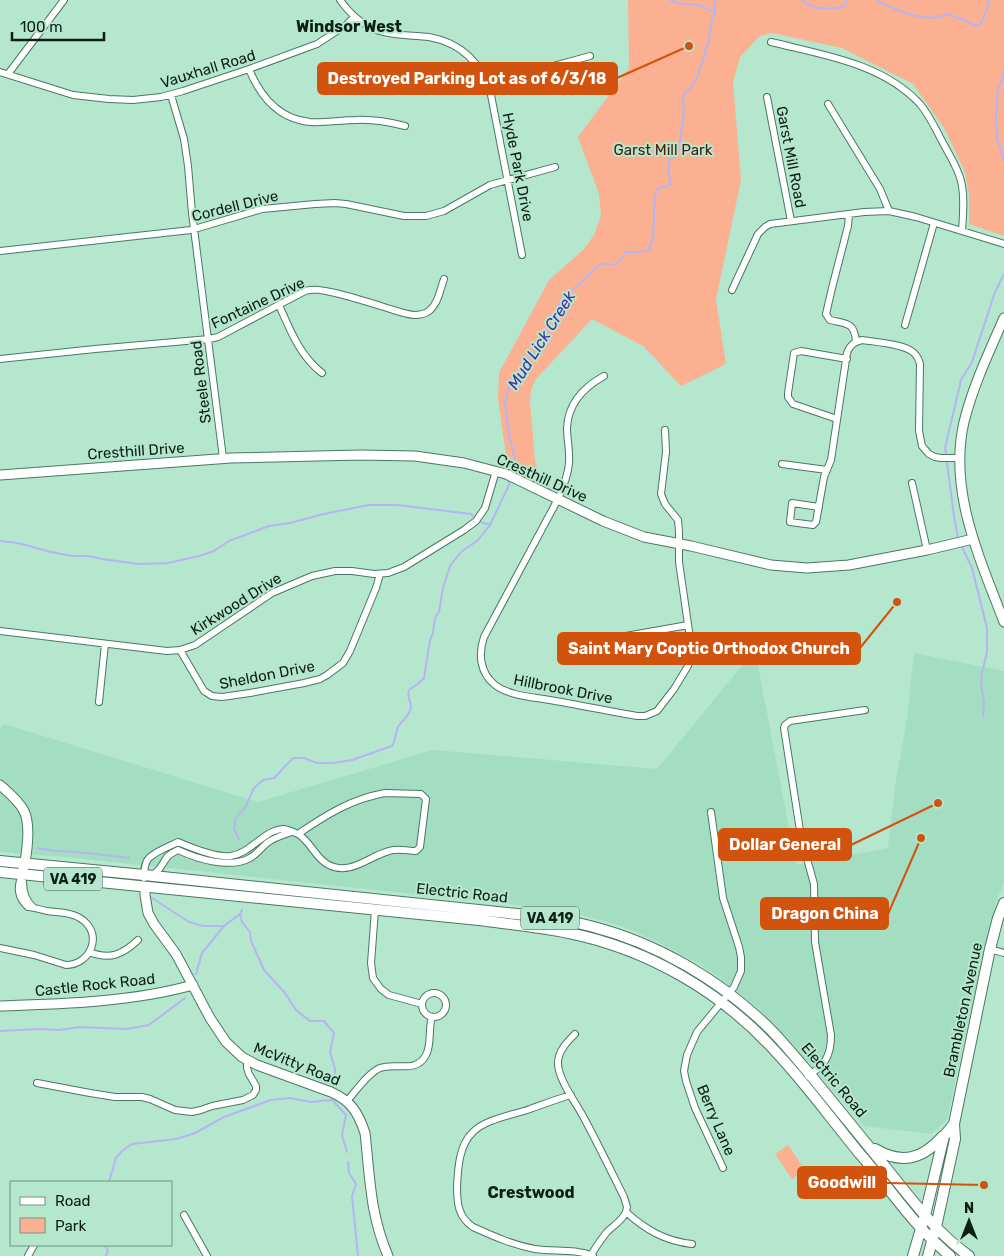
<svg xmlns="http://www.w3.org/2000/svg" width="1004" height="1256" viewBox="0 0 1004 1256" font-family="Rubik,sans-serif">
<rect width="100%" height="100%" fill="#b5e6ce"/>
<path fill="#a4dec2" d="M755,650l41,215 92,-17 7,-61 12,-69 7,-65 90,18v212l-7,16 -22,92 -28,129 -16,14 -67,-8 -78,-90 -36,-35 -47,-35 -43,-23 -36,-16 -60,-17 -499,-53 -65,-5v-124l4,-4 254,78 175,-52 224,19z"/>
<path fill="#fbb091" d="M628,0h376v236l-35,-12v-30l-4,-22 -21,-44 -31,-44 -71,-36 -70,-15 -12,3 -20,21 -7,25 8,98 -25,120 10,64 -45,22 -38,-40 -51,-27 -56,60 -5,11 -1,11 5,60 6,23 -36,-15 1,-15 -8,-55 1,-26 50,-93 35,-31 10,-14 7,-19 -2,-22 -21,-57 51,-69z
M788,1145l17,25 -13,9 -17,-25z"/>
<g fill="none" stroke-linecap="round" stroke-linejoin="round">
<path stroke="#b4b5f3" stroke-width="2" d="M670,0l7,3 21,2 17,7
M802,0c11,10 29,10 43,6l2,-6
M877,0l6,4 28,11 21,3 17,-4 28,12 4,-2 7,-18 1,-6
M1004,72l-3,11 -3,5 -2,30 1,20 7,23
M946,453l-1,-5 16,-68 11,-18 23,-70 9,-18
M947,463l7,53 4,22
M511,474l4,-16 -5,-19 -5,-34 2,-12 2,-6 19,-28 6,-4 20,-30 4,-19 8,-12 11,-8 13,-12 7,-8 6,-2 12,1 7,-6 3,-7c5,0 20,1 23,-2 8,-6 5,-43 7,-54 0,-1 2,-6 3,-8l10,-2 3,-2 -3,-15 2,-9 5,-4 4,-8 5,-36 -1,-11 1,-8 7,-5 7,-13 2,-8 3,-5 2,-11 4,-11 1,-11 5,-17v-12
M481,522l9,3
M0,541l18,2 33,9 21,4h17l13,3 37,5 29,-1 31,-7 15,-5 15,-10 40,-15 21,-3 34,-9 45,-9h28l74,9 2,2
M962,547l10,21 15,60v24l-5,21 -1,11 3,18 -1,14
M239,840l-5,-12 2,-11 9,-9 9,-20 9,-8 11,-2 19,-20h11l13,5h16l19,-3 40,-14c4,-6 3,-12 6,-19 4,-7 13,-12 13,-21 -1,-7 -4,-7 -2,-16l10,-7 5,-5 6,-38 3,-7 2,-15 4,-6 4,-24 7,-22 11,-14 17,-12 12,-15 19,-40 1,-6
M37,848l19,3 22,1 51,6
M152,898l37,24 14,4h21
M242,910l-2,4 2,8 8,10 1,9 13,29 21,23 11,17 14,11h14l10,12 -4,19 5,17 -1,21
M196,974l6,-21 22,-27 16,-12
M0,1031l38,-2 21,1 20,-3 48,2 22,-4 36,-27
M332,1100l14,15 -4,20 5,17
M348,1162l1,11 7,11 -4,12 6,60
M109,1182l7,-24 6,-7 10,-7 44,-5 19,-6 29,-16 47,-17 19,-2 21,4 21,-2
M104,1245l4,5 -2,6"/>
<g stroke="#4a7863" stroke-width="8">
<path id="street" d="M340,0c11,15 22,25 39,31 16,5 34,4 50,6 33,6 53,27 62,58l31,160
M771,42c52,13 111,21 149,62 10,12 16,26 23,39 7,13 15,25 18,38 4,16 2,34 1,50
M249,69c11,27 30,50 61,53 15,1 30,-2 46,-2 17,-1 33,2 49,6
M0,72l73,23 36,4 24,1 28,-3 22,-6 66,-22 68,-25 29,-19 8,-8
M8,74l56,-74
M488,84l102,-28
M171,95l13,44 4,27 4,47 31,245
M767,97l24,124
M828,104l52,85 9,22
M849,215l-1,11 -16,62 -6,26 4,6c15,4 24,1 26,21
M0,251l191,-21 71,-21 53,-5 20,-1 11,1 58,12h22l18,-5 46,-26 65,-18
M732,290l26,-56 7,-7 5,-3 94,-12 25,-1 27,6 88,27
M279,305c11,25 21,51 43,68
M905,325l29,-102
M0,359l95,-10 114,-10 9,-2 87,-46c11,-3 20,0 30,2 17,4 33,9 49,14 10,3 20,7 30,8 5,0 11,-1 15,-4 9,-7 11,-21 15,-32
M604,376c-20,11 -36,28 -37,52 0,11 3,23 2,35 -1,12 -6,25 -11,36l-74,138c-6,17 -4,36 11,48 14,11 39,12 55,15 29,5 58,11 87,16h8l12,-5 17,-22 14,-23 4,-14 -13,-90v-30l-1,-12 -13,-16 -4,-10 5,-42 -1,-22
M837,419l-44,-15 -5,-7v-4l6,-40 7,-2 46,8
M782,464l45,6
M912,483l15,67
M819,507l-27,-4 -2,19 23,3 3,-3 8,-45 7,-17 16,-107c3,-8 7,-11 15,-13 13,2 43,4 52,13 3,3 5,6 6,11l-1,67 3,15 7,8 6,3 6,1h19
M0,631l167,20 13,-1 15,-5 77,-52 40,-17 23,-5h17l22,3 14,-1 16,-6 60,-37 12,-9 9,-13 11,-37
M620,637l68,-12
M180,650l24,41 8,5 10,1 28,-4 54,-10 16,-4 7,-4 16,-12 7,-12 26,-63 4,-14
M99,702l6,-58
M385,793l36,1 5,5 -6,48 -4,4c-8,0 -18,-3 -27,0 -20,5 -39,26 -62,13 -12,-7 -17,-23 -29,-30 28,-19 53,-35 87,-41z
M711,812l12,86 16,49 2,10v14l-7,16 -37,45 -10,23 -3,16 2,10 9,27 28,60
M151,877c3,-4 6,-5 9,-9 8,-11 4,-11 18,-18 19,9 52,19 72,8 7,-4 11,-10 17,-15 8,-6 16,-8 25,-11
M144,878c0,-6 0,-15 5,-20 7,-7 21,-12 29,-16 14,6 39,16 53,14 20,-3 33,-26 52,-27 5,0 10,3 15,5
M23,882c0,10 2,18 10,25
M375,910l-4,53 2,15 8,11 8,6 33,9
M0,948l34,7 32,10c23,0 37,-28 18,-44 -10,-9 -25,-8 -37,-10 -7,-1 -13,-4 -19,-4 -11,-10 -11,-20 -6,-33
M990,949l14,4
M89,952c21,8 33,3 49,-12
M422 1005a12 12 0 1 1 24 0a12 12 0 1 1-24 0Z
M575,1034c-8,8 -17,17 -17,29 0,17 19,41 26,55 14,26 27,53 40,79l3,10 -1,5c20,18 39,29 66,32
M808,1076c17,-11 23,-20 23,-41l-16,-93 -1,-58 -13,-47 -17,-109 1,-3 5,-4 75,-11
M37,1083l53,10 25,4h27l8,2 25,11 17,2 9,-2 11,-4 31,-6 10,-5 3,-5v-4l-7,-12 -2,-6v-8
M571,1095c-14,4 -27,9 -41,14 -17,6 -44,10 -57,23 -14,13 -15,36 -16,54 0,17 1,31 16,41 20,9 40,18 62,22 20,3 39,-1 58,7
M347,1101c9,-10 21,-28 33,-33 16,-6 36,6 46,-13 6,-11 2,-26 6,-38
M184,1215l23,41
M591,1255c5,-8 10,-16 16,-23 7,-7 15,-11 19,-20
M28,1256l6,-11"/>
</g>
<g stroke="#4a7863" stroke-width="11">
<path id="secondary" d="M1004,318c-15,34 -31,68 -40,104 -16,69 16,137 40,200
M0,475l231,-17 129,-3 55,1 49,7 42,11 97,47 41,16 47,9 80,19 36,3 42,-3 78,-15 46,-11
M0,785c9,8 19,16 24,26 7,14 3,44 -1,59
M145,887v8l3,18 6,11 22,30 34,64 16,24 16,15 15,8 74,27c20,9 27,20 34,41 5,45 5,81 23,123
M0,1006c63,-2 132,-4 193,-21"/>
</g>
<g stroke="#4a7863" stroke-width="12">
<path id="primary" d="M0,861l144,14 401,42c15,2 30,5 45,9 67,17 130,54 179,102 17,17 32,36 48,55 19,23 38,47 57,70 30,36 57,76 95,103
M0,872l479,48c30,4 61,7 90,13 79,16 153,59 207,119 30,32 56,68 84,102 21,24 39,50 60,73 9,10 20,20 30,29
M875,1149c27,16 48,10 68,-13
M913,1256l12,-41 19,-79 10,-12
M928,1256l8,-29 19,-88 -1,-15 36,-175 8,-31 6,-15"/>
</g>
<use href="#street" stroke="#fff" stroke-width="6"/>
<use href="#secondary" stroke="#fff" stroke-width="9"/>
<use href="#primary" stroke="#fff" stroke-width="10"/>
</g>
<g text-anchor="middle" stroke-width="4" stroke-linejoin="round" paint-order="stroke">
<g fill="#b5e6ce" stroke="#3f5b4d" stroke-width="1">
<rect x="44" y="867.5" width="58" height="23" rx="4"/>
<rect x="521" y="906.5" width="58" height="23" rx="4"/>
</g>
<g font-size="14" font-weight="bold" fill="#0c1f16">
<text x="73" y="884">VA 419</text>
<text x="550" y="923">VA 419</text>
</g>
<g font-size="15" fill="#0c1f16" stroke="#b5e6ce">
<text transform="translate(208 69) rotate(-17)" y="5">Vauxhall Road</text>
<text transform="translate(791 157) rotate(79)" y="5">Garst Mill Road</text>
<text transform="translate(518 167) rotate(79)" y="5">Hyde Park Drive</text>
<text transform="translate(235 206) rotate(-14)" y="5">Cordell Drive</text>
<text transform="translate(258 303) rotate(-25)" y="5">Fontaine Drive</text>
<text transform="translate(201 382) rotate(-97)" y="5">Steele Road</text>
<text transform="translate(136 451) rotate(-4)" y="5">Cresthill Drive</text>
<text transform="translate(542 478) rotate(24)" y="5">Cresthill Drive</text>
<text transform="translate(236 604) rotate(-32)" y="5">Kirkwood Drive</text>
<text transform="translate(267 675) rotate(-11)" y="5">Sheldon Drive</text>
<text transform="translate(563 689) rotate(11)" y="5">Hillbrook Drive</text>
<text transform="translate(462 893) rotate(6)" y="5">Electric Road</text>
<text transform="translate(95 985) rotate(-6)" y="5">Castle Rock Road</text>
<text transform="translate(963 1010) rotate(-78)" y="5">Brambleton Avenue</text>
<text transform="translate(297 1064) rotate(22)" y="5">McVitty Road</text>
<text transform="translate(834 1080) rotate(50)" y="5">Electric Road</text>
<text transform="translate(716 1120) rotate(67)" y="5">Berry Lane</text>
</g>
<g font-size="15" fill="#4a200d" stroke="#b5e6ce">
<text x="663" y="155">Garst Mill Park</text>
</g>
<g font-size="16" font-weight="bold" fill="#0c1f16" stroke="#b5e6ce">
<text x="349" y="32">Windsor West</text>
<text x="531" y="1198">Crestwood</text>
</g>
<g font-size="16" font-style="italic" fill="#422ca1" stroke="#b5e6ce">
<text transform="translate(541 340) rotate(-58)" y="6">Mud Lick Creek</text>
</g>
</g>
<path fill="none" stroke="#d2530d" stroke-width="2" d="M689 46L617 78M897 602L860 648M938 803L851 845M921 838L888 914M984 1185L886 1183"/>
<g fill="#d2530d" stroke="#b5e6ce" stroke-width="2">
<circle cx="689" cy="46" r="5"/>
<circle cx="897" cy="602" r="5"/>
<circle cx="938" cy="803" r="5"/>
<circle cx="921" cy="838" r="5"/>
<circle cx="984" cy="1185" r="5"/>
</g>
<g fill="#d2530d" stroke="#d2530d" stroke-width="2">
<rect x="318" y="63" width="299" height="31" rx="5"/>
<rect x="558" y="633" width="302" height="31" rx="5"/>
<rect x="719" y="829" width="132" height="31" rx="5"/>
<rect x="761" y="898" width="127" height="31" rx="5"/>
<rect x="798" y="1167" width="88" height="31" rx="5"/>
</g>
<g font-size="16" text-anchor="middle" font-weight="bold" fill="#fff">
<text x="467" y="84">Destroyed Parking Lot as of 6/3/18</text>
<text x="709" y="654">Saint Mary Coptic Orthodox Church</text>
<text x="785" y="850">Dollar General</text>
<text x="825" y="919">Dragon China</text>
<text x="842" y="1188">Goodwill</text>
</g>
<rect x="10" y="1181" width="162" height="65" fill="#b5e6ce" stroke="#719684"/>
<rect x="20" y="1197" width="25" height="8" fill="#ffffff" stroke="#719684"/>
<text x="55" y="1206" font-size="15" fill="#0c1f16">Road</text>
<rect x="20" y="1218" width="25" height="15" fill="#fbb091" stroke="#719684"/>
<text x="55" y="1231" font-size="15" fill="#0c1f16">Park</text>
<g transform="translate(969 1221)" stroke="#b5e6ce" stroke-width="4" paint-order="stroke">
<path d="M0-4L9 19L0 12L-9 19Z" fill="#0c1f16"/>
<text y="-8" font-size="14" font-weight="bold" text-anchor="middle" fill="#0c1f16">N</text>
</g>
<path d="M12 32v8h92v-8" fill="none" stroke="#0c1f16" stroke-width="2.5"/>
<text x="20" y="32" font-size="15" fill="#0c1f16" stroke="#b5e6ce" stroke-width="4" paint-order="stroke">100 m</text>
</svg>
